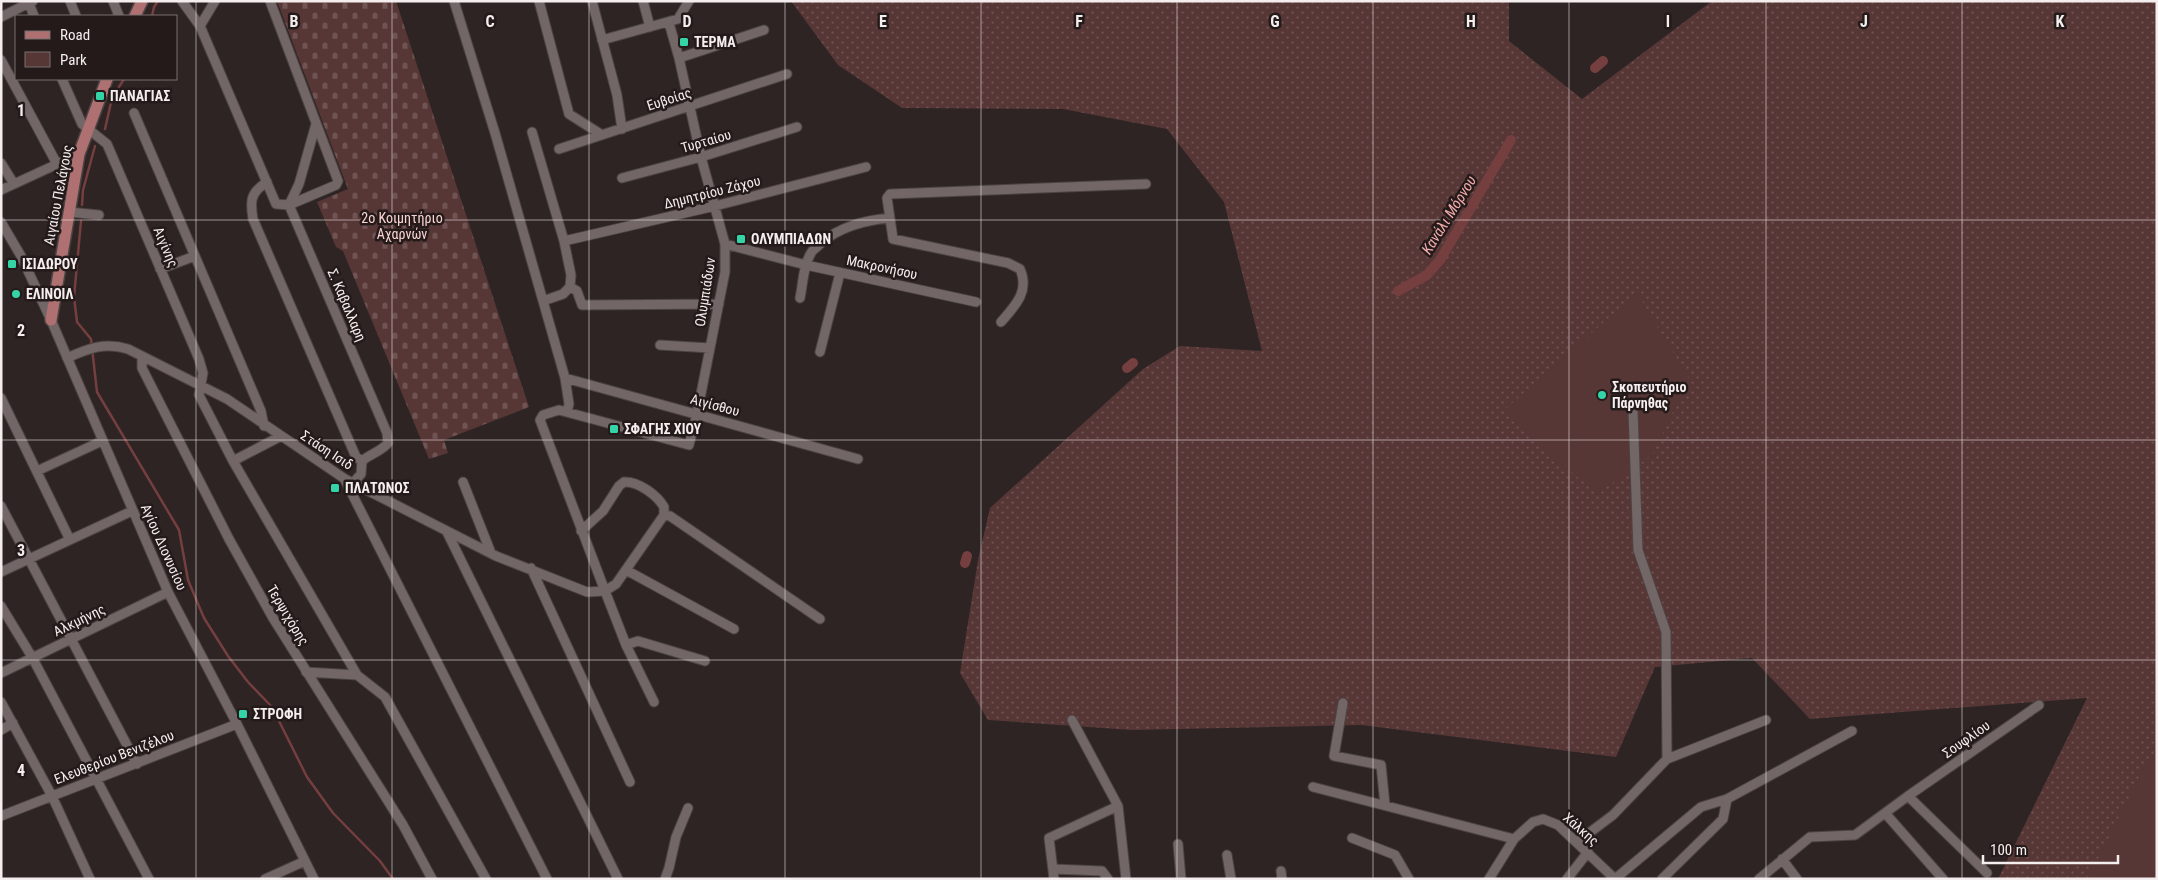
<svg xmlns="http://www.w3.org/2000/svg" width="2158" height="880" viewBox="0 0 2158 880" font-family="'Roboto Condensed',sans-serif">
<defs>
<pattern id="grass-dots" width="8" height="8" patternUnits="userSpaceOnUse" patternTransform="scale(1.25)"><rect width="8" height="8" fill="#573636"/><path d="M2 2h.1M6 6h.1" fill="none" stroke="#705353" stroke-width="1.8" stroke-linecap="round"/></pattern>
<pattern id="cemetery-stones" width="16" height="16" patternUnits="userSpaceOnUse" patternTransform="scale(1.25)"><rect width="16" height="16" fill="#573636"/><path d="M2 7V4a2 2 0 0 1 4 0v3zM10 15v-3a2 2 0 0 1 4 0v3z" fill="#705353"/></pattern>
</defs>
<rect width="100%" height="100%" fill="#2e2424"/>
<path fill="url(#grass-dots)" d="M791,1h718v40l73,58 130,-98h445v878h-159l89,-181 -277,21 -58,-61 -97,9 -39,90 -255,-32 -229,5 -144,-10 -28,-47 18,-113 12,-52 153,-139 37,-23 82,5 -38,-149 -57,-73 -104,-20 -161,-1 -64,-43z"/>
<path fill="url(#cemetery-stones)" d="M277,1h119l133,406 -85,33 4,13 -19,6 -86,-208 -7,-4 -19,-45 31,-13z"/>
<path fill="#573636" d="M1637,293l52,86 -37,76 -54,38 -50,-39 -44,-44z
M2157,753v126h-69l56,-112z"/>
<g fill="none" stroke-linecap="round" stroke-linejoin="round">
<path stroke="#753e3f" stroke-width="2.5" d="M152,16l2,-9 4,-6
M105,129l7,-31 12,-19
M82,205l1,-15 12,-44
M81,221l-7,76 3,25 14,17 6,53 82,138 9,50 16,38 24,38 20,26 24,25 35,70 26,36 47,48 13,18"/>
<path stroke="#753e3f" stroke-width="10" d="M1595,68l8,-7
M1398,291l29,-16 13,-15 71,-120
M1127,368l6,-5
M965,563l2,-7"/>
<g stroke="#4c4343" stroke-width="11">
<path id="minor" d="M28,1l6,15
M70,1l6,15
M113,1l6,15
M182,1l18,25
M215,1l-15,25 76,178 13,1 47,-20 2,-4 -68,-180
M454,1l41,132 70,245 4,26 -2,8
M539,1l30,113 33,21
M592,1l25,94 5,34
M643,1l7,26
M1,17l32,-16
M602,40l76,-21 11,-18
M679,58l85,-28
M1,60l56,104
M62,79l20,45 25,20 92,215 4,14 -4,22 34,66 124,214
M134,113l127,298 3,15
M316,124l-17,60 -10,21 98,228 1,10c-6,8 -18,11 -26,18l-1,13 -8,9
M532,132l32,109 7,34 -1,12 -7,7 -20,7
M559,149l228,-75
M1,163l13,21
M622,178l79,-21 96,-30
M267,182c-17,11 -17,19 -14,37l103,238 6,4
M1,190l78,-36
M69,212l30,3
M1,222l20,34 30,64 117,272 69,132 77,155
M564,241l151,-35 151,-39
M725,244l81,21 170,37
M160,269l35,-13
M570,287l7,4 5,14 137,-1
M800,298c3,-14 3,-32 11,-45 2,-4 8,-7 11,-11 20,-16 43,-22 68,-24
M1001,322c14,-16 29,-31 19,-53l-12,-6 -115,-24 -6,-41 3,-4 256,-10
M660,345l50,3
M820,352l20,-79
M142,356v12l87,171 44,79 130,207 29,54
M67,358c22,-10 38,-16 61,-9l99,50 118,80 151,77 91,36 18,-1 11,-7 48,-69 6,1 150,103
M565,378l293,81
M1,398l69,142
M1633,411l5,139 28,82 1,127
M233,461l48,-25
M37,471l65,-30
M345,480l202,399
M463,482l28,71
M1,506l136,258
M581,531l22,-20 16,-25 5,-4c14,-1 33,13 40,25v8
M447,532l171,347
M531,568l99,214
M626,570l108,59
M1,572l131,-61
M1,606l31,51 117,222
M626,645l12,-4 67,20
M306,672l51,3 28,22 101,182
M1,673l167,-81
M1,702l51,94 38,83
M654,702l-28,-57 -21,-54 -65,-171 3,-5 16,-5 130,35 8,-31 28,-142v-28l-24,-87 -22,-99 -10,-35
M1343,703l-9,53 47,9 4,40
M1072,720l46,86 8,73
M1,730l12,-7
M1313,787l201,52
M1908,796l79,77
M1885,813l58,66
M1,816l236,-92
M1352,838l43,17 14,24
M1577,842l36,-27 54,-56 99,-39
M1178,844l3,35
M1227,855l4,24
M1782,859l15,20
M1053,869l49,2 6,8
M1281,871l1,8
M265,879l40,-18
M665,879l4,-11 7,-31 12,-29
M1054,879l-5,-41 69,-32
M1489,879l25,-40 19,-17 10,-3 15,6 57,54
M1567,879l21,-27
M1615,879l86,-72 26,-8 125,-68
M1662,879l61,-60 4,-20
M1759,879l51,-42 45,-2 53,-39 131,-91"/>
</g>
<g stroke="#4c4343" stroke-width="14">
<path id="major" d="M135,16l7,-15
M51,320l28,-166 28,-75"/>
</g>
<use href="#minor" stroke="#726666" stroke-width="9"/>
<use href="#major" stroke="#af7071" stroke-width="11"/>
</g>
<path fill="none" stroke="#f5eeee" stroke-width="1" stroke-opacity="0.55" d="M196,1v878M392,1v878M589,1v878M785,1v878M981,1v878M1177,1v878M1373,1v878M1569,1v878M1766,1v878M1962,1v878M1,220h2156M1,440h2156M1,660h2156"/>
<g fill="#35d4a7" stroke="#241a1a" stroke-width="2">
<rect x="679" y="37" width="10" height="10" rx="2.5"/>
<rect x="95" y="91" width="10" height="10" rx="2.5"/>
<rect x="736" y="234" width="10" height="10" rx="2.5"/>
<rect x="7" y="259" width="10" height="10" rx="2.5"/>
<circle cx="16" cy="294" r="5"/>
<circle cx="1602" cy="395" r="5"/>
<rect x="609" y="424" width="10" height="10" rx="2.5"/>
<rect x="330" y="483" width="10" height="10" rx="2.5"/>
<rect x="238" y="709" width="10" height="10" rx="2.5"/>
</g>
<g text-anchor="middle" stroke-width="5" stroke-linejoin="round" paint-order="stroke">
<g font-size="14" font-weight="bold" fill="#f5eeee" stroke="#241a1a" text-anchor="start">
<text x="694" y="47">ΤΕΡΜΑ</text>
<text x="110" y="101">ΠΑΝΑΓΙΑΣ</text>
<text x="751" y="244">ΟΛΥΜΠΙΑΔΩΝ</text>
<text x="22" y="269">ΙΣΙΔΩΡΟΥ</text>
<text x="26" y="299">ΕΛΙΝΟΙΛ</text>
<text x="1612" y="392">Σκοπευτήριο<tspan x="1612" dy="16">Πάρνηθας</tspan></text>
<text x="624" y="434">ΣΦΑΓΗΣ ΧΙΟΥ</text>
<text x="345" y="493">ΠΛΑΤΩΝΟΣ</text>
<text x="253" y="719">ΣΤΡΟΦΗ</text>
</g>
<g font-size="14" fill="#f5eeee" stroke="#241a1a">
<text transform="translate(669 99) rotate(-18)" y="5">Ευβοίας</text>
<text transform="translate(706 141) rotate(-16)" y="5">Τυρταίου</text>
<text transform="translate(712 192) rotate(-14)" y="5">Δημητρίου Ζάχου</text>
<text transform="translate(58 195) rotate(-79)" y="5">Αιγαίου Πελάγους</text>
<text transform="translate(166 247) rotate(67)" y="5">Αιγίνης</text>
<text transform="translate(882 267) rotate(12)" y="5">Μακρονήσου</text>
<text transform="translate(705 292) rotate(-81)" y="5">Ολυμπιάδων</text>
<text transform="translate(347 305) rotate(67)" y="5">Σ. Καβαλλαρη</text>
<text transform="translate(715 405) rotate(15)" y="5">Αιγίσθου</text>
<text transform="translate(327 450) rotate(33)" y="5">Στάση Ισιδ</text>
<text transform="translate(164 547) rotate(66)" y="5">Αγίου Διονυσίου</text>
<text transform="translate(288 615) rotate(59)" y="5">Τερψιχόρης</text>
<text transform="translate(79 620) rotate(-26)" y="5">Αλκμήνης</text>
<text transform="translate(1966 739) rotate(-35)" y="5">Σουφλίου</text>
<text transform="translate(114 757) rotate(-21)" y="5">Ελευθερίου Βενιζέλου</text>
<text transform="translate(1581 829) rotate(41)" y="5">Χάλκης</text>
</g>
<g font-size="14" fill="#fad4d3" stroke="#241a1a">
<text x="402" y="223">2ο Κοιμητήριο<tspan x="402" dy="16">Αχαρνών</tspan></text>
</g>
<g font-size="15" font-style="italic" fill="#f4abab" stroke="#241a1a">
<text transform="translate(1449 215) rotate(-58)" y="5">Κανάλι Μόρνου</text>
</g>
</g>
<g font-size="16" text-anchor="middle" font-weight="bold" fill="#f5eeee" stroke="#241a1a" stroke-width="5" stroke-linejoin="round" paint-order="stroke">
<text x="294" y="27">B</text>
<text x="490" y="27">C</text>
<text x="687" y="27">D</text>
<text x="883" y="27">E</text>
<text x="1079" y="27">F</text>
<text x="1275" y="27">G</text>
<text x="1471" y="27">H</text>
<text x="1668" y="27">I</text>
<text x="1864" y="27">J</text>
<text x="2060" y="27">K</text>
<text x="21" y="116">1</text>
<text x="21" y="336">2</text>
<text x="21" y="556">3</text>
<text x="21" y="776">4</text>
</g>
<rect width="2158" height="880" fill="none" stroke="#f5eeee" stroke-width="5"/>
<rect x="15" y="15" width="162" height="65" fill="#241a1a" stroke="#786f6f"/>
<rect x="25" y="31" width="25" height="8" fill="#af7071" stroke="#786f6f"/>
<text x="60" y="40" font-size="15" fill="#f5eeee">Road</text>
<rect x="25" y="52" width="25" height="15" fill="#573636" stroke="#786f6f"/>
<text x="60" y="65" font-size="15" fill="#f5eeee">Park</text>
<path d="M1983 855v8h135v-8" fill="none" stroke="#f5eeee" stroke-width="2.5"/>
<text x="1990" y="855" font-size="15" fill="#f5eeee" stroke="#241a1a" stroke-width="4" paint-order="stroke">100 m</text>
</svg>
